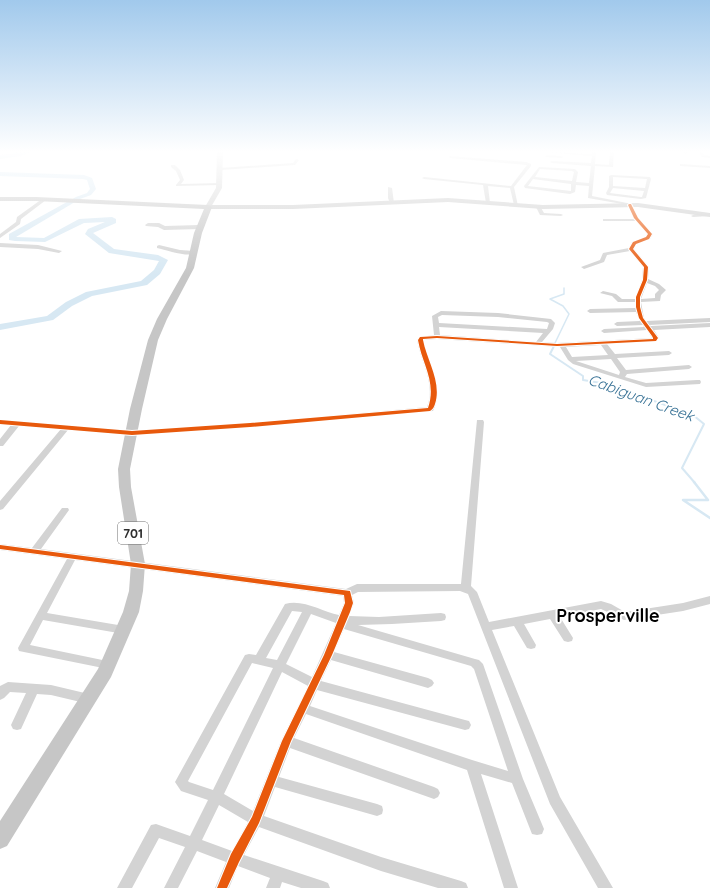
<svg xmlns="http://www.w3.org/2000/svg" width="710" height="888" viewBox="0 0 710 888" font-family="Quicksand,sans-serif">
<rect width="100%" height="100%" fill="#fff"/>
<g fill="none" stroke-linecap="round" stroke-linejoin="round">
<path stroke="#d7e8f3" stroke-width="1.5" d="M554,345l15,-31 -6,-8 -13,-7 14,-5v-6"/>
<path stroke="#d7e8f3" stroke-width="2" d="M555,344l-5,10 33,22v4l24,4 86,31 11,9 -22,44 13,15"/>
<path stroke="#d7e8f3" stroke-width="2.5" d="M694,482l14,18h-25l27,18"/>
<path fill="#d7e8f3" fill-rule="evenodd" d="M21,152h9l-9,4 -21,3v-4z
M0,172l84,3 8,3 4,11 -5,6 -11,4 -64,38 28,1 35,-19 33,-2 4,2v4l-23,10 21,16 44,6 10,5 -8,14 -13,11 -55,11 -20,10 -19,14 -53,10v-6l47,-8 19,-14 20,-10 55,-11 13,-11 5,-9 -50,-8 -24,-19 3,-5 17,-7 -21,1 -39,19 -30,-1 -6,-1v-6l67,-37 11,-4 3,-4 -3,-9 -4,-1 -83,-3z"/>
<path fill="#d3d3d3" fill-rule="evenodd" d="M552,152l40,2v-2h4l-1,12 14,1 1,-13h4l-1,15 -18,-1 -3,30 40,8 6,14 15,16 -3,5 -14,5 -2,5 15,18 -1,12 11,5 7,6 -5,5 -1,6 -19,1 3,16 2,3 64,-3v4l-61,3 2,1 59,-3v4l-56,3 5,8 -3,3 -49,3 8,10 54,-3 3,2 -3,2 -52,3 9,12 63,-5 3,2 -3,2 -62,5 -2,3 21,6 51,-3h3l1,2 -1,2 -54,3 -73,-23 -5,-4 -8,-13 -123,-8 -13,1v5c7,21 20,44 9,66l-183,16 -118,8 -64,-5 -65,79 -3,1v-9l61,-72 -42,-3 -16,20h-3v-7l11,-14 -11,-1v-4l132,11 118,-8 177,-16c9,-24 -6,-44 -10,-67l3,-3 14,-2 -2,-19 9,-5 57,2 53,6 4,4 -2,6 -11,13 15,1 95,-5 -5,-8 -43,3 -3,-2 3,-2 40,-2 -1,-2 -26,1 -3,-2 3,-2 23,-1 -4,-9 -46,1 -3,-2 3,-2 45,-1v-6h-17l-6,-6 -12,-3 3,-2 13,3 6,5h13l7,-19 1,-13 -13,-16 -23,4 -3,7 -20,7 -3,-2 19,-7 3,-7 26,-5 3,-6 14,-5 1,-3 -11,-13h-33v-2h31l-6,-14 -40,-7 1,-12 -13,-1 -1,7 -5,2 -45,-6 -1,-2 15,-19 36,2 3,3 -2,10 13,1 2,-17 -39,-3 -2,-1 2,-1 39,2 1,-7 -38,-3zM540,169l32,2 2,1 -2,9 -37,-4zM533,179l38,5v7l-43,-5zM647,283l8,3 4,4 -4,4v4l-14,1zM442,315l56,2 49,5 2,1 -2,6 -108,-6 -1,-6zM439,327l104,6 -7,9 -96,-7zM601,345l7,10 -36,2 -6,-10zM611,359l9,13 -1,3 -43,-14z
M683,152h4v1l-2,1z
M698,152h4l2,3 6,1v2l-8,-1z
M546,155l15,1 2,1 -2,1 -16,-1z
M449,156l77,6 5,2v2l-17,21 4,19 -4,-1 -4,-17 -22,-2 2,17 -2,1 -2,-1 -3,-18 -59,-6 -2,-1 2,-1 87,9 16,-21 -77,-7z
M296,159l3,1 -4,5 -75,5 -2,-1 2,-1 73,-5z
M680,164l30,2v2l-29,-2h-1z
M171,165h4l5,5 4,10 -3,4 39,-1 2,1 -2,1 -44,1v-1l4,-5 -4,-9 -5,-4z
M611,175l39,2 1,2 -5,19 -5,1 -34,-4 -1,-2 3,-6v-11zM613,177l34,2 -2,9 -32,-2zM613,188l31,3 -2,6h-1l-31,-4z
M388,187l4,1 2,15h-4l-2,-5z
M42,199l4,1 -25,19 -1,5 -20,14v-4l16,-12 1,-5z
M536,206h4l4,7 17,1 2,1 -2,1 -21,-1 -4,-8z
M710,214v2l-17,1 -2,-1 2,-1z
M148,223h11l6,3 34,-1 3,2 -3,2 -35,1 -6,-3 -12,-1 -1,-1z
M0,243l38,2 24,6 -3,2 -21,-4 -38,-2z
M159,245l21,5 14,1 3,2c-9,5 -30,-3 -40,-5v-2z
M477,420h6l1,2 -13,164 6,6 12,30 112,-21 10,3 14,8 58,-9 27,-7v8l-27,7 -59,9 -23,-11 -41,8 13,21 -1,3 -4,1 -4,-1 -14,-22 -26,5 12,21 -1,3 -4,1 -4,-1 -13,-22 -22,4 68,167 53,91h-15l-48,-84 -82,-210 -8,-3 -102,1 -6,3 2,8 -5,13 30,1 62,-4 4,1 1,3 -1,3 -4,1 -49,3 -34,1 117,34 4,1 4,4 40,115 21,50 -2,5 -5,1 -5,-1 -20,-51 -31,-9 37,114h-14l-37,-118 -161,-56 -12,24 140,49 4,2 2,4 -2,4 -4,2 -144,-51 -11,29 98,27 5,2 1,4 -1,4 -5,2 -102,-29 -11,29 117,41 80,24 5,2 2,5h-30l-57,-17 -122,-44 -15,28 79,26 5,2 2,5h-29l-19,-6 -2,6h-14l4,-10 -32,-12 -9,22h-14l11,-26 -29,-11 -19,37h-14l21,-41 -26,-9 -27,50h-15l34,-63 5,-1 34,12 18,-36 -27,-9 -6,-9 70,-127 4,-1 7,1 29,-51c19,-5 37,8 54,11l5,-12 -1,-7 -268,-36 -28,53 77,13 4,1 1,3 -1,3 -4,1 -81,-14 -13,25 82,17 1,3 -1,3 -4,1 -89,-18 -1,-3 49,-89 -67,-9v-6l32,4 30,-40h6l1,2 -28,39 305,40 11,-5h104zM292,611l10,1 -25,48 -11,-2zM311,614l25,9 -24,54 -26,-13zM344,629l127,37 3,3 34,102 -36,-11 -162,-54 7,-16 148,40 4,-1 2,-4 -2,-4 -4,-1 -144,-39 10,-21 97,28 4,-2 2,-3 -2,-3 -4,-2 -94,-26zM252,663l21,5 -60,122 -24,-8 -1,-1zM282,672l26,14 -27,55 -28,70 -29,-17zM219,805l29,17 -16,29 -30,-11z
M8,682l43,3 38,9 4,2 2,3 -2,3 -4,2 -38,-9 -14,-1 -16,35 -4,1 -4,-1 -2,-4 15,-32 -16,-1 -6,6 -4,2v-14z"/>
<path fill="#d3d3d3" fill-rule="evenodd" d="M217,152h6l-1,36 -11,19 -3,2 -3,-2 11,-19z"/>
<path fill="#ccc" fill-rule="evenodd" d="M448,198l95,7 95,-2 72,10v4l-72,-10 -95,2 -95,-7 -155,7h-85l-3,-2 3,-2h85z"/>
<path fill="#c6c6c6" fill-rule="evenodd" d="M0,197h36l172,8 4,2 -10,26 -8,35 -27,51 -9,21 -16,69 -12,60 1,18 14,77 -2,27 -4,21 -28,65 -104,169 -7,3v-28l98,-152 25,-57 6,-21 2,-27 -12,-77 -1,-18 12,-60 18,-69 9,-21 29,-51 8,-35 10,-24 -168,-8h-36z"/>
<g stroke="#fff" stroke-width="2">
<path id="cycleway" d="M629,204h2l7,14 14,16 -3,5 -13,5 -3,5 15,18 -1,13 -7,17v10l3,11 15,20 -2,3 -99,5 -120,-8 -14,1v1c4,21 19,42 12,64 -1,3 -2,5 -5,7l-180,16 -118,8 -132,-11v-4l132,11 118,-8 178,-15c9,-26 -6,-44 -10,-68l2,-3 17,-1 120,8 96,-5v-1l-1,-2 -13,-18 -3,-11v-10l7,-17 1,-13 -15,-18 4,-7 13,-5 2,-3 -14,-16 -6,-13z
M0,545l350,46 3,12 -3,9 -18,43 -41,86 -32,82 -20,39 -12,26h-10l14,-34 21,-37 30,-76 42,-86 21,-52 -1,-8 -344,-46z"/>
</g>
<use href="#cycleway" fill="#e8590c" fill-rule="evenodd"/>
</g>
<linearGradient id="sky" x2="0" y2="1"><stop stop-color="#a1c9ec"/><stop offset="0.55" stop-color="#fff"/><stop offset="1" stop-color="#fff" stop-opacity="0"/></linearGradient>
<rect width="710" height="276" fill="url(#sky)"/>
<g text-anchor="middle" stroke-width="4" stroke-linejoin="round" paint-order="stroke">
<rect fill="#fff" stroke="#6d6d6d" stroke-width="1" x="118" y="522" width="30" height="22" rx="3"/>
<g font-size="13" font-weight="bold" fill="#2e2e2e">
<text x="133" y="538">701</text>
</g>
<g font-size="15" font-style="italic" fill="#377195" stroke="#fff">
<text transform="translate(641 398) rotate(20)" y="5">Cabiguan Creek</text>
</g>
<g font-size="18" font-weight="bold" fill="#000" stroke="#fff">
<text x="608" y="622">Prosperville</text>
</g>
</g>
</svg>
